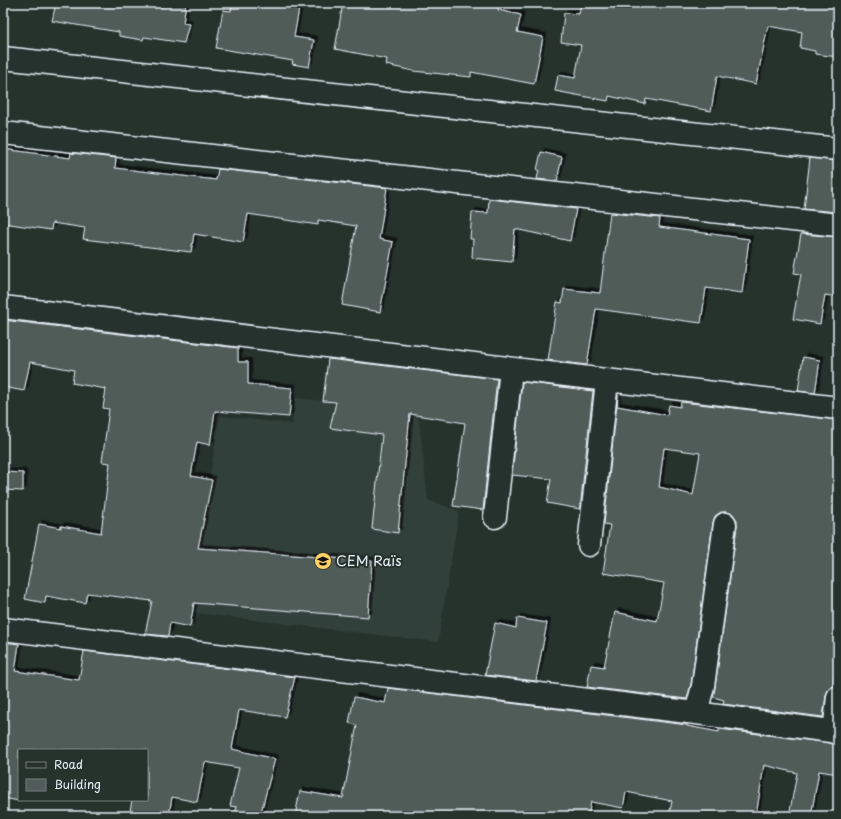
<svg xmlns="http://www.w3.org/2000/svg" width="841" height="819" viewBox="0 0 841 819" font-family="'Playpen Sans',sans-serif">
<defs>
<filter id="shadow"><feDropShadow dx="3.5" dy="-3.5" stdDeviation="0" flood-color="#0009"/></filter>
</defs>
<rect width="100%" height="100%" fill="#26332d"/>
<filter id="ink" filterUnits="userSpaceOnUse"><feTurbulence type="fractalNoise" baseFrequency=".025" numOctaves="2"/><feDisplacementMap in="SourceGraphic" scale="8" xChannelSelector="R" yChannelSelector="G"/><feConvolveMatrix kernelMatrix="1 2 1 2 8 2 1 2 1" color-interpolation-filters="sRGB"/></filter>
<g filter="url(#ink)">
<path fill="#333f3a" d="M296,398l122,13 10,89 31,11 -21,131 -251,-30 33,-196 72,8z"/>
<path fill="#505c59" stroke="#e8f1f8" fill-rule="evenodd" filter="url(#shadow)" d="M56,3h86l21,4v-4h23l-3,20 6,1 -5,19 -40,-6 -1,3 -24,-4v-4l-67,-11z
M232,3h68l-6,34 20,3 -5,27 -17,-3 1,-3 -77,-13 7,-38 8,1z
M343,3h156l-1,7 23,5 -4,17 26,5 -9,47 -63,-12v5l-58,-6 -27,-6 1,-6 -52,-10z
M581,3h257v54l-23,-3v-3l-15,-3 2,-16 -34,-6 -12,58 -39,-8 -6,35 -65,-12 -1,5 -36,-8 -1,5 -53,-10 3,-16 17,3 6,-33 -20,-3 3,-29 15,1z
M3,149l67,9 1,-5 45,5 -1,10 101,12 2,-11 169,19 -8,51 14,3 -13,70 -38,-7 14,-79 -38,-6v5l-70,-11 -5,28 -49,-8 -3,18 -108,-13 2,-11 -33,-5 -1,7 -48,-7z
M541,152l21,5 -5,24 -20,-2 2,-9h-2z
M810,158l28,3v51l-34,-3z
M489,199l87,10 -6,32 -55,-12 -3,33 -40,-4 1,-19h-3l2,-27 16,1z
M610,213l50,5 -1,9 90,12 -7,54 -36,-5 -5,35 -105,-14 -9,56 -39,-5 9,-58 5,1 2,-14 36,4z
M801,234l37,3v60l-13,-2 -5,29 -27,-5 8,-45 -7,-1z
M3,320l235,28v14h10v22l44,4 -3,29 -74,-6 -5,34 -13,-3 -6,34 21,4 -14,68 174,13 -4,56 -174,-14 -4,24 -20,-4 -2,13 -23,-2 7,-33 -65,-8 -2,10 -39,-7 -1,7 -20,-4 14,-75 22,4v-2l40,7 9,-70 -8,-1 7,-53 -6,-1 3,-19 -34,-6 2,-13 -44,-8 -6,29 -21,-4z
M803,357l17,3 -5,33 -17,-2z
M328,359l169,20 -14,131 -30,-4 12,-83 -55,-9 -12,119 -26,-4 10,-94 -52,-7 6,-26 -13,-1z
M522,382l71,9 -13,118 -33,-6 4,-24 -39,-4z
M618,395l-1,11 50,9 2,-10 11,2 1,-5 157,18v224l-5,42 -5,4 -2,5 -3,22 -100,-13 1,-4 -11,-3 2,-9 22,-162v-6l-4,-6 -7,-2h-5l-6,4 -2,6 -22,162 -4,15 -100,-12 4,-22 13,2 11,-55 42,9 7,-38 -61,-10 7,-48 -6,-1zM664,448l36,5 -7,42 -34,-8z
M3,472l20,1v18l-20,-1z
M517,618l30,5 -11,58 -51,-6 10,-52 21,5z
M3,642l16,2 -4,27 64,9 5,-29 211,26 -10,40 -46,-7 -7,39 43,10 -15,57h-26l3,-9 -7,-1 9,-38 -34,-6 -8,40 -25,-5 -3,19h-40l3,-16h15v-50h-128v51l-16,-3z
M388,688l299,37v1l32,6v-3l119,15v30l-19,-3 -8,45h-22l8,-43 -33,-8 -8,51h-87l3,-15 -46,-9 -3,16 -32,-6 -3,14h-293l5,-25 43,7 14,-73 -8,-2 5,-26 31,6z"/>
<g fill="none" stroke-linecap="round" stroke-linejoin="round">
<g stroke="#e8f1f8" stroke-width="25">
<path id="minor" d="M3,58l835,91
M3,133l835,92
M3,307l835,101
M495,517l16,-148
M589,545l18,-164
M3,629l693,84 142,19
M696,713l7,-27 22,-162
M834,732l4,-35"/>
</g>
<use href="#minor" stroke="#26332d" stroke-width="22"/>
</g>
</g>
<defs>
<g id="school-disc" transform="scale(0.9)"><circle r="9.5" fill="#ffd166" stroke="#26332d"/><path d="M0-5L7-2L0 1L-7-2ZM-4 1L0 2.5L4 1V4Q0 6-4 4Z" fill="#111"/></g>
</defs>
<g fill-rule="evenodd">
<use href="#school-disc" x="323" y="561"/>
</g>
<g text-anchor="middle" stroke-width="4" stroke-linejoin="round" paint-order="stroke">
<g font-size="14" fill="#e8f1f8" stroke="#26332d" text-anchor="start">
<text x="336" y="566">CEM Raïs</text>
</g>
</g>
<rect width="841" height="819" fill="none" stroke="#26332d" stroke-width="16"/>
<rect x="8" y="8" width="825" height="803" fill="none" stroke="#e8f1f8" stroke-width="1.5" filter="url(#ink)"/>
<rect x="18" y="749" width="130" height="52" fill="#26332d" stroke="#747f7e"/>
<rect x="26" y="762" width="20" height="6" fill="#26332d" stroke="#747f7e"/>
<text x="54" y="769" font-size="12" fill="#e8f1f8">Road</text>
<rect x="26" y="779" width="20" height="12" fill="#505c59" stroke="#747f7e"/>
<text x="54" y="789" font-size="12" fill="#e8f1f8">Building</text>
</svg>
